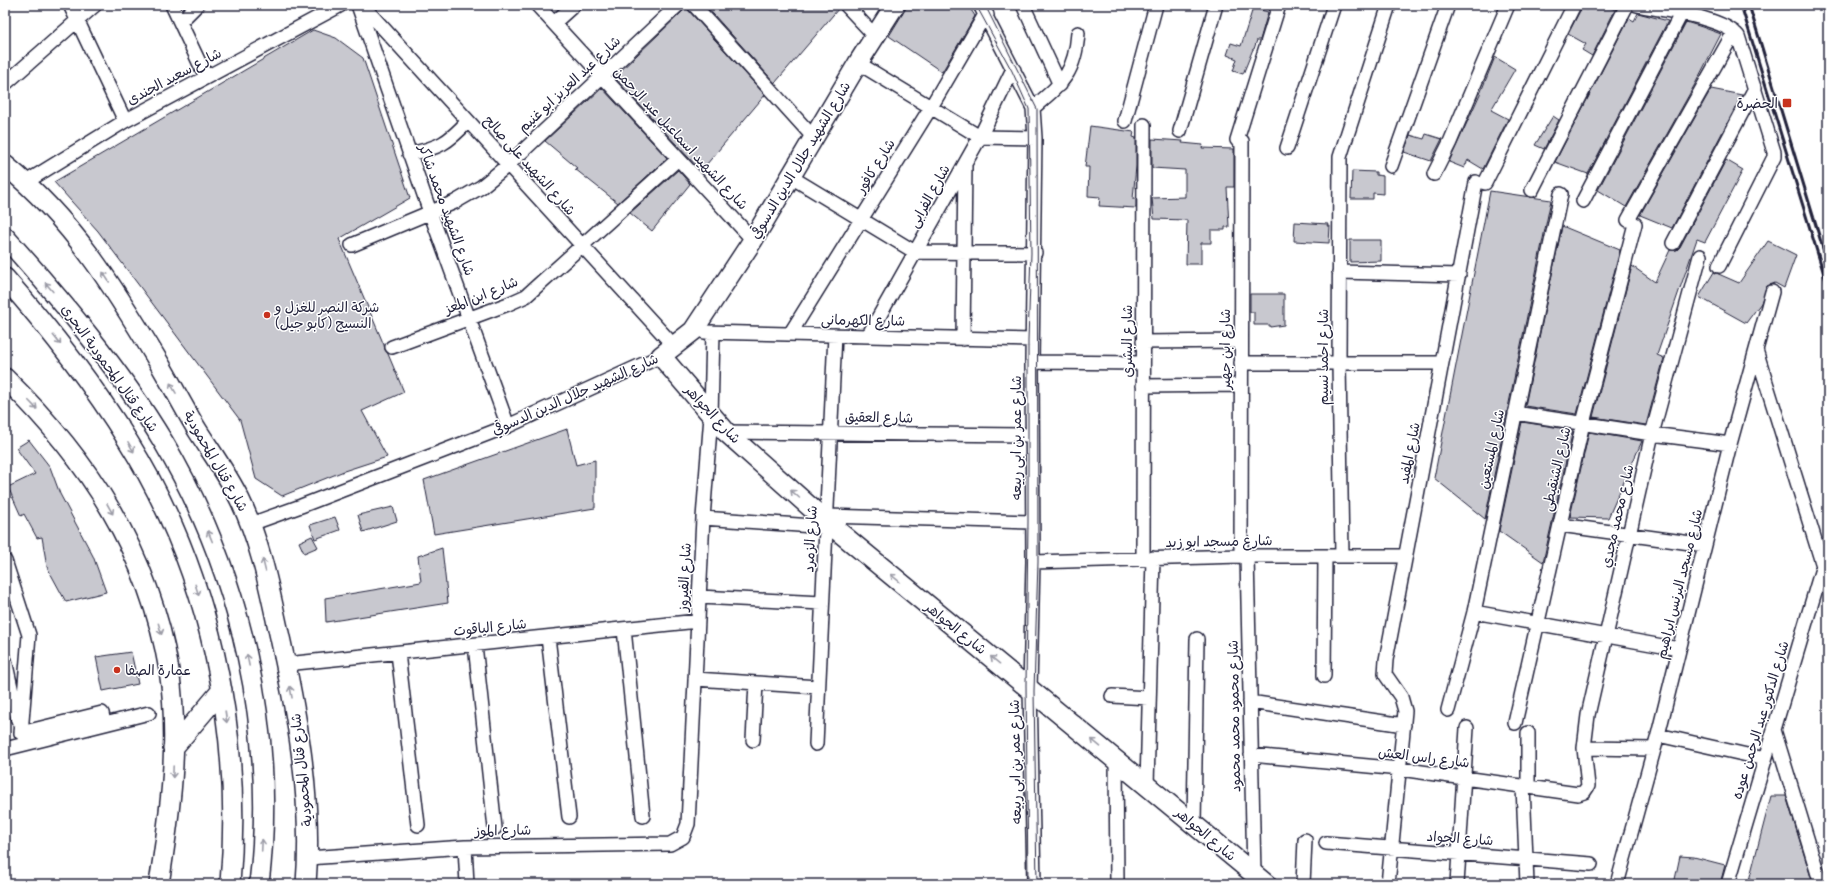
<svg xmlns="http://www.w3.org/2000/svg" width="1833" height="889" viewBox="0 0 1833 889" font-family="'Patrick Hand','Playpen Sans Arabic',sans-serif">
<rect width="100%" height="100%" fill="#fff"/>
<filter id="ink" filterUnits="userSpaceOnUse"><feTurbulence type="fractalNoise" baseFrequency=".025" numOctaves="2"/><feDisplacementMap in="SourceGraphic" scale="8" xChannelSelector="R" yChannelSelector="G"/><feConvolveMatrix kernelMatrix="1 2 1 2 8 2 1 2 1" color-interpolation-filters="sRGB"/></filter>
<g filter="url(#ink)">
<path fill="#c8c8cf" stroke="#22223b" d="M686,5l2,5 77,85 -64,76 -87,-94 69,-66z
M705,5h133l1,3 -64,75z
M908,5h60l7,11 -33,56 -53,-36z
M1589,5h17l9,5 -23,46 -10,-6 4,-6 -18,-10 14,-27 5,3z
M1253,8l15,4 -8,28h-3l-3,9h-1l-10,25 -10,-3 4,-12 -10,-4 4,-12 10,3z
M1638,13l30,8 -80,153 -33,-12 74,-144 5,3z
M1686,22l16,5 19,7 -27,52 -68,121 -28,-17z
M313,30l23,8 27,20 47,140 -71,41 45,106 1,5 3,4 16,38 -42,19 25,46 -43,14 -62,25 -26,-17 -16,-59 -142,-189 -44,-49z
M1495,57l20,12 -24,41 17,9 -25,50 -15,-9 -4,8 -15,-6 31,-68z
M602,88l65,70 -49,45 -43,-34 2,-1 -32,-27z
M1711,89l31,6 -70,133 -32,-13z
M1553,116l6,4 -15,29 -9,-4z
M1090,126l44,6 -1,5 3,1v28l-3,33h3v9l-37,-2 1,-9 -12,-1 1,-29h-4z
M1426,134l16,5 -11,22 -27,-9 6,-17 14,4z
M1152,139l31,2 -1,2 21,2 -1,3 32,1v38h-7l2,40h-4v3h-14v13h-10v21h-15l1,-44 -33,-1 -2,-21 33,-1v-27l-33,-2z
M1726,160l17,10 -38,72 -8,-3 -40,116 7,3 -18,67 -53,-8 39,-151 23,16 15,-32h7l3,-3z
M678,170l12,14 -38,47 -22,-18z
M1352,171l24,1v3l7,1v18l-10,-1v6h-22z
M1490,191l61,9 -66,319 -51,-41z
M1295,222l33,2 -1,2h3l-1,17 -35,-2z
M1562,226l58,24 -43,164 -52,-8z
M1350,240h31v21l-31,1z
M1768,241l28,14 -12,33 -9,-5 -8,3 -6,17 -15,20 -47,-26 15,-25 25,11z
M1250,294h34v31l-14,2v-2h-16v-13h-4z
M1522,422l51,8 -30,132 -44,-31z
M567,429l9,36 19,-5v48l-161,26 -10,-54z
M1589,432l53,9 -34,77 -38,-1z
M29,440l21,27 10,27 33,62 13,36 -40,10 -19,-35 -5,-30 -5,1 -13,-24 -3,2 -13,-29 27,-13 -19,-26z
M393,507l4,14 -34,11 -5,-17z
M335,517l5,13 -25,9 -5,-14z
M312,536l6,11 -14,6 -5,-11z
M442,548l6,55 -122,19 -1,-24 96,-16 -3,-26z
M131,652l7,32 -35,7 -7,-34z
M1771,796h15l27,88h-65z
M1680,856l14,1 31,8 -5,19h-46z"/>
<g fill="none" stroke-linecap="round" stroke-linejoin="round">
<g stroke="#22223b" stroke-width="16">
<path id="street" d="M70,5l55,116
M172,5l34,72
M358,5l72,207 78,214
M362,5l312,341
M537,5l216,235
M694,5l120,133
M846,5l29,31
M980,5l53,103 2,30 -3,224 1,200 -3,126 4,196
M1023,5l37,80
M1637,5c27,6 83,11 101,31l36,116v5l-55,109
M180,22l17,-17
M554,23l20,-18
M858,63l122,74 55,1
M5,84l90,-79
M1033,108c29,-25 42,-34 45,-75
M1125,121l31,-116
M1180,131l36,-126
M1237,140l42,-135
M1287,148l47,-143
M409,154c30,-6 39,-11 59,-33
M1391,166l57,-161
M1434,174l16,-32 58,-137
M791,177l124,75 120,1
M26,182l99,-61 216,-116
M1485,183l89,-178
M1532,190l95,-185
M1583,201l98,-187
M1628,220l106,-188
M1673,243l82,-155
M352,245l103,-43 26,-15 27,-22 170,-160
M1339,272l120,3
M704,332l328,8
M790,334l141,-227 52,-89 4,-3
M868,336l112,-199 32,-66 2,-1
M963,339l2,-175
M1143,342l98,-1
M392,347l116,-43 18,-8 152,-137
M1756,350l72,232
M1032,362l111,1
M1241,363h201
M1143,386l98,-1
M1515,413l137,21 78,10
M726,432l306,3
M827,516l205,6
M703,518l123,9
M251,524l50,-18 207,-80 153,-70
M1560,525l145,20
M1241,556l1,-415
M1247,556l7,318
M1342,556l-3,-193 1,-206 49,-152
M1143,558l1,-433
M5,561l24,74 -8,98
M1033,562l208,-6h165
M699,597l123,6
M1474,612l205,37
M624,629l19,187
M548,637l21,180
M475,645l20,183
M398,653l20,172
M5,660l13,60
M286,664l412,-43
M1324,676l1,-120
M695,679l123,8
M1112,696l37,2
M1250,702l154,23
M1448,710l26,-98 87,-418
M1515,723l68,-300 52,-199
M1774,730l47,154
M21,733l81,-20 2,11
M1658,735l107,24
M753,740l3,-57
M816,744l19,-409
M1584,748l70,1
M5,749l144,-36
M1251,755l149,14 178,25 6,-2 4,-6 -4,-38 4,-33 64,-281 48,-178
M1116,759l1,125
M1147,785l6,-227
M1523,786l4,98
M1528,787v-54
M1194,824l3,-185
M1326,843l265,21
M465,847l2,37
M308,858l157,-11 205,-3 13,-7 5,-13 15,-306 8,-102 2,-84
M1303,884l2,-44
M1388,884l17,-173 -4,-14 -16,-23 1,-14 90,-478
M1457,884l10,-156
M1617,884l41,-149 72,-291 42,-152
M1728,884l95,-319"/>
</g>
<g stroke="#22223b" stroke-width="22">
<path id="secondary" d="M895,5l-37,58 -105,177 -60,91 -32,25 65,76 101,90 439,362
M5,165c69,57 108,121 153,196 13,22 25,45 38,67 15,24 32,47 44,72 19,39 28,82 37,124 19,84 36,173 29,260
M5,237c57,64 114,131 159,206 77,130 113,290 95,441
M5,278c45,51 87,105 123,163 82,131 115,290 102,443
M5,378c84,82 144,174 164,292 11,71 1,144 -10,214
M173,748l49,-58"/>
</g>
<use href="#street" stroke="#fff" stroke-width="13"/>
<use href="#secondary" stroke="#fff" stroke-width="19"/>
<path stroke="#22223b" stroke-width="1" d="M976,5l36,66 17,38 2,144 -3,87v182l-2,163 2,199
M985,5l52,104 1,453 -4,129 3,193"/>
<path stroke="#22223b" stroke-width="3" d="M1741,5l87,282
M1749,5l79,260"/>
</g>
<defs><path id="oneway-shaft" d="M-6 0H5M1.5-3L5.5 0L1.5 3" fill="none" stroke-width="1.6" stroke-linecap="round" stroke-linejoin="round"/></defs>
<g stroke="#9c9ca7">
<use href="#oneway-shaft" transform="translate(106 277) rotate(-123)"/>
<use href="#oneway-shaft" transform="translate(49 287) rotate(-130)"/>
<use href="#oneway-shaft" transform="translate(57 340) rotate(51)"/>
<use href="#oneway-shaft" transform="translate(173 388) rotate(-120)"/>
<use href="#oneway-shaft" transform="translate(33 405) rotate(46)"/>
<use href="#oneway-shaft" transform="translate(131 447) rotate(60)"/>
<use href="#oneway-shaft" transform="translate(795 494) rotate(-138)"/>
<use href="#oneway-shaft" transform="translate(110 509) rotate(61)"/>
<use href="#oneway-shaft" transform="translate(210 536) rotate(-112)"/>
<use href="#oneway-shaft" transform="translate(264 565) rotate(-104)"/>
<use href="#oneway-shaft" transform="translate(895 578) rotate(-141)"/>
<use href="#oneway-shaft" transform="translate(197 590) rotate(72)"/>
<use href="#oneway-shaft" transform="translate(160 629) rotate(74)"/>
<use href="#oneway-shaft" transform="translate(248 660) rotate(-101)"/>
<use href="#oneway-shaft" transform="translate(995 660) rotate(-141)"/>
<use href="#oneway-shaft" transform="translate(291 692) rotate(-100)"/>
<use href="#oneway-shaft" transform="translate(226 717) rotate(82)"/>
<use href="#oneway-shaft" transform="translate(1096 743) rotate(-140)"/>
<use href="#oneway-shaft" transform="translate(173 772) rotate(92)"/>
<use href="#oneway-shaft" transform="translate(262 845) rotate(-87)"/>
</g>
</g>
<g fill="#c8321e" stroke="#fff" stroke-width="1.5">
<rect x="1782" y="98" width="10" height="10" rx="2"/>
<circle cx="267" cy="315" r="4"/>
<circle cx="117" cy="670" r="4"/>
</g>
<g text-anchor="middle" stroke-width="3" stroke-linejoin="round" paint-order="stroke">
<g font-size="14" fill="#22223b" stroke="#fff">
<text transform="translate(174 76) rotate(-28)" y="5">شارع سعيد الجندى</text>
<text transform="translate(569 84) rotate(-43)" y="5">شارع عبد العزيز ابو غنيم</text>
<text transform="translate(681 138) rotate(47)" y="5">شارع الشهيد اسماعيل عبد الرحمن</text>
<text transform="translate(800 160) rotate(-59)" y="5">شارع الشهيد جلال الدين الدسوقي</text>
<text transform="translate(530 165) rotate(48)" y="5">شارع الشهيد على صالح</text>
<text transform="translate(875 166) rotate(-58)" y="5">شارع كافور</text>
<text transform="translate(929 196) rotate(-61)" y="5">شارع الفرابى</text>
<text transform="translate(447 210) rotate(70)" y="5">شارع الشهيد محمد شاكر</text>
<text transform="translate(481 295) rotate(-22)" y="5">شارع ابن المعز</text>
<text transform="translate(863 320) rotate(1)" y="5">شارع الكهرمانى</text>
<text transform="translate(1127 341) rotate(-90)" y="5">شارع البشرى</text>
<text transform="translate(1225 349) rotate(-90)" y="5">شارع ابن جهير</text>
<text transform="translate(1323 357) rotate(-90)" y="5">شارع احمد نسيم</text>
<text transform="translate(110 368) rotate(54)" y="5">شارع قنال المحمودية البحرى</text>
<text transform="translate(575 394) rotate(-24)" y="5">شارع الشهيد جلال الدين الدسوقي</text>
<text transform="translate(713 414) rotate(47)" y="5">شارع الجواهر</text>
<text transform="translate(879 417) rotate(1)" y="5">شارع العقيق</text>
<text transform="translate(1016 438) rotate(-90)" y="5">شارع عمر بن ابى ربيعه</text>
<text transform="translate(1491 449) rotate(-78)" y="5">شارع المستعين</text>
<text transform="translate(1409 453) rotate(-79)" y="5">شارع المفيد</text>
<text transform="translate(216 461) rotate(60)" y="5">شارع قنال المحمودية</text>
<text transform="translate(1556 469) rotate(-77)" y="5">شارع الشنقيطى</text>
<text transform="translate(1617 516) rotate(-77)" y="5">شارع محمد مجدي</text>
<text transform="translate(810 539) rotate(-87)" y="5">شارع الزمرد</text>
<text transform="translate(1219 541) rotate(-1)" y="5">شارع مسجد ابو زيد</text>
<text transform="translate(684 577) rotate(-87)" y="5">شارع الفيروز</text>
<text transform="translate(1679 584) rotate(-76)" y="5">شارع مسجد البرنس ابراهيم</text>
<text transform="translate(490 627) rotate(-6)" y="5">شارع الياقوت</text>
<text transform="translate(956 628) rotate(39)" y="5">شارع الجواهر</text>
<text transform="translate(1234 716) rotate(-91)" y="5">شارع محمود محمد محمود</text>
<text transform="translate(1760 720) rotate(-73)" y="5">شارع الدكتور عبد الرحمن عوده</text>
<text transform="translate(1424 757) rotate(7)" y="5">شارع راس العش</text>
<text transform="translate(1015 762) rotate(-91)" y="5">شارع عمر بن ابى ربيعه</text>
<text transform="translate(301 770) rotate(-96)" y="5">شارع قنال المحمودية</text>
<text transform="translate(503 830) rotate(-1)" y="5">شارع الموز</text>
<text transform="translate(1206 834) rotate(40)" y="5">شارع الجواهر</text>
<text transform="translate(1460 838) rotate(4)" y="5">شارع الجواد</text>
</g>
<g font-size="14" fill="#22223b" stroke="#fff" text-anchor="start">
<text x="1778" y="108" text-anchor="end">الحضرة</text>
<text x="275" y="312">شركة النصر للغزل و<tspan x="275" dy="16">النسيج (كابو جيل)</tspan></text>
<text x="125" y="675">عمارة الصفا</text>
</g>
</g>
<rect width="1833" height="889" fill="none" stroke="#fff" stroke-width="20"/>
<rect x="10" y="10" width="1813" height="869" fill="none" stroke="#22223b" stroke-width="1.5" filter="url(#ink)"/>
</svg>
